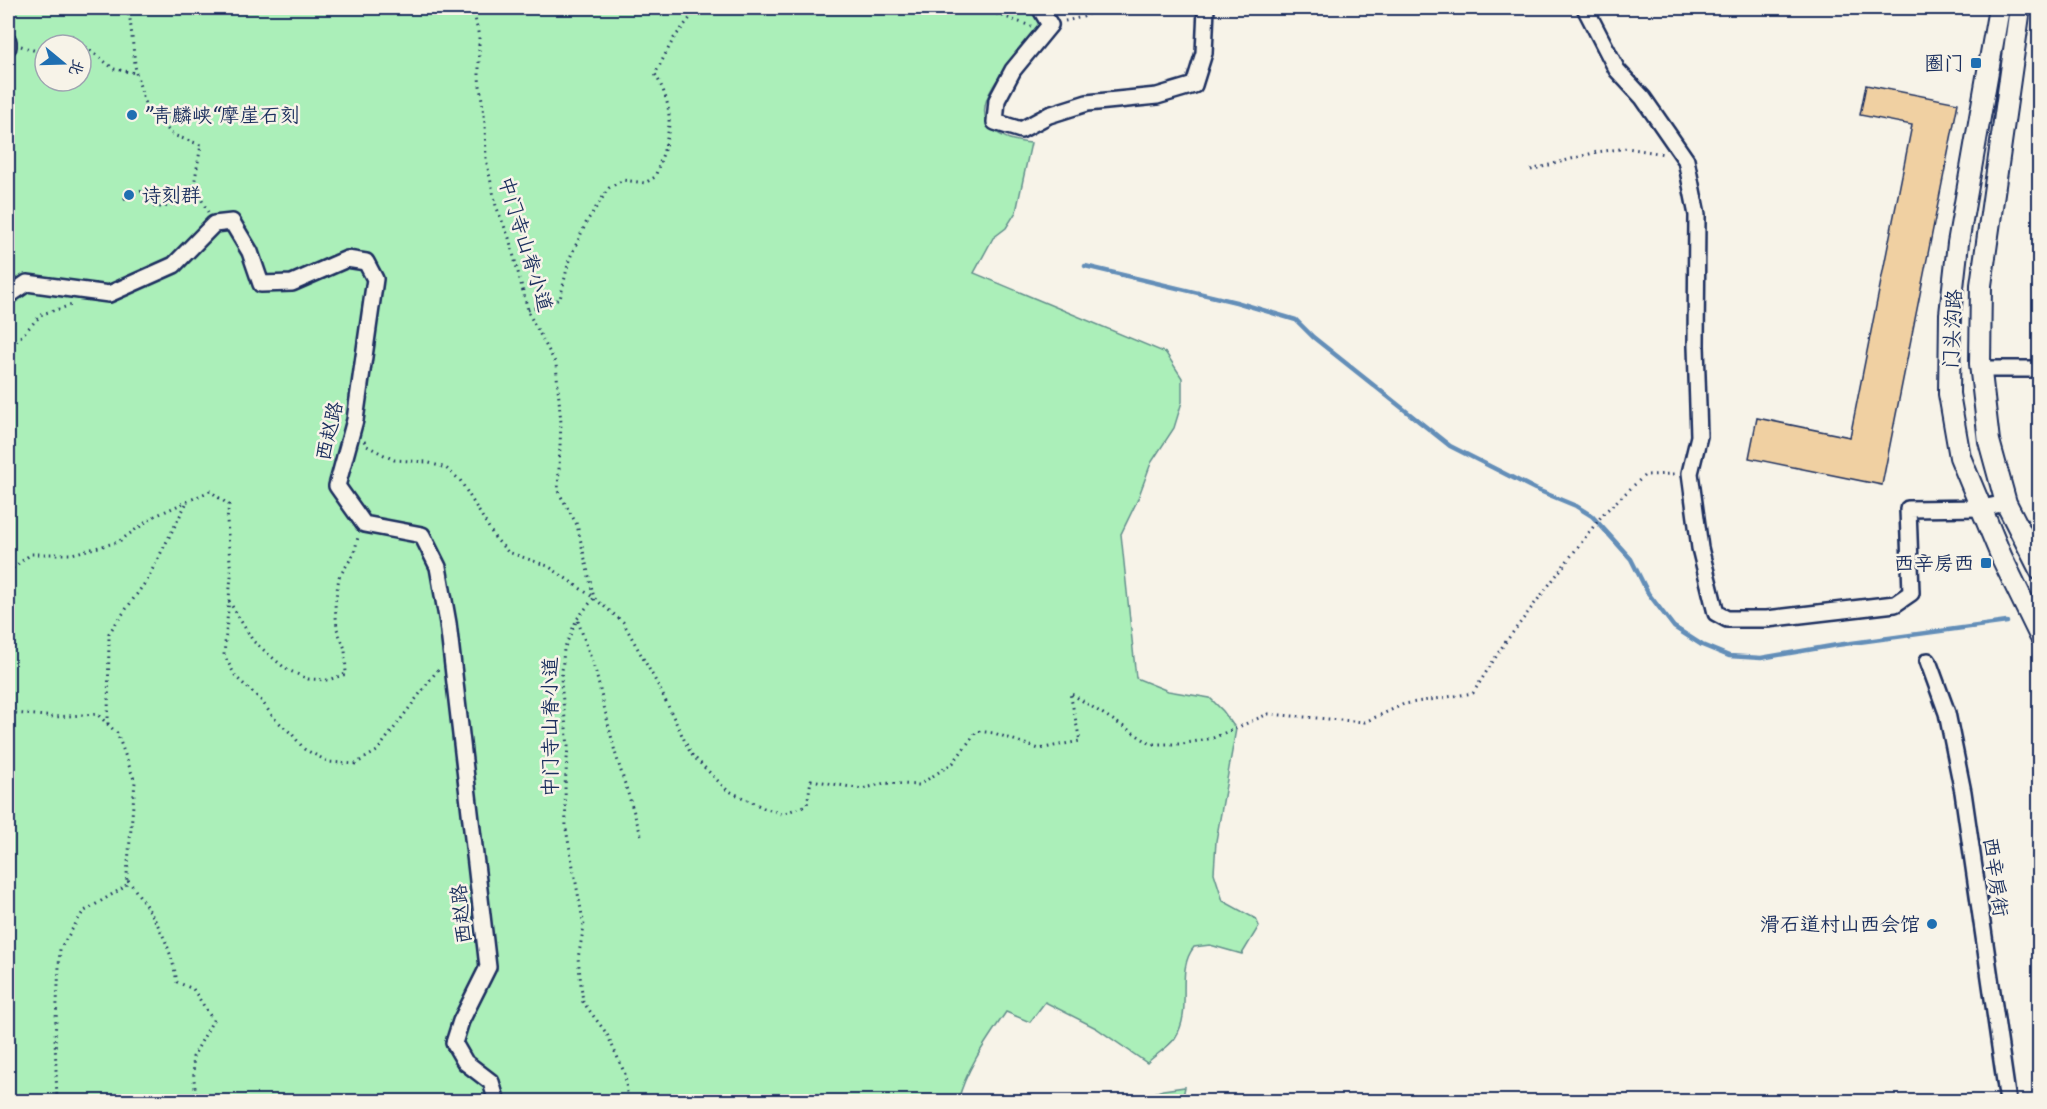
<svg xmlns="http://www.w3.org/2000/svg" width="2047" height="1109" viewBox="0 0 2047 1109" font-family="Sriracha,'LXGW WenKai TC',sans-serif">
<rect width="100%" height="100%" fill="#f7f3e8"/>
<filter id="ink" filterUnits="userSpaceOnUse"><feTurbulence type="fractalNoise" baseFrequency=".0167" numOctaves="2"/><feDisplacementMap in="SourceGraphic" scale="12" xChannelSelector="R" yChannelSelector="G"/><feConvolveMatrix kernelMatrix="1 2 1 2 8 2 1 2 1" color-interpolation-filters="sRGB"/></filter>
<g filter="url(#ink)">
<path fill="#abefb9" stroke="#638f8c" stroke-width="1.5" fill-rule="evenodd" d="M8,8h1040c-1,5 -2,12 -5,17 -15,22 -71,69 -56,96 10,17 26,20 44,22l-15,69 -10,16 -13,10 -19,35 192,80 16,25v24l-8,26 -23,35 -14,38 -16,33 15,144 32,13 42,7 13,13 13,18 -20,112 -2,32 9,28 33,18 3,7 -17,28 -32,-9 -16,2c-20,25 0,62 -19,91 -6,9 -20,17 -28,25l-51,-35 -51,-26 -15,20 -24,-10c-19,28 -40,57 -48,89h-950zM45,45h36v36h-36z
M1185,1087l-3,14h-52l33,-11z"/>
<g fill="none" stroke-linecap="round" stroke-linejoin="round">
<path stroke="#648eb8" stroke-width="4.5" d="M1085,266l151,36 60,18 17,17 137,109 85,43 41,17 16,10 39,43 17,34 26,34 28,18 27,11 32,2 76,-13 170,-23"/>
</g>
<path fill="#f0d0a2" stroke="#1b2f5e" stroke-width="1.5" d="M1866,85l92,18 -76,382 -133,-27 8,-40 93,19 62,-312 -52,-10z"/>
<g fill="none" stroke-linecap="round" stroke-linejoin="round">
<g stroke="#1b2f5e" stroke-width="20">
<path id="minor" d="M1040,8l10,17 -37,45 -16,30 -2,22 26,8 28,-15 38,-12 70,-7 37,-11 10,-32 2,-45
M1585,8l32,62 26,28 43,62 11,55 -1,131 3,90 -9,37 10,75 16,65 11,6h40l128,-15 16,-11 -3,-84 74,-1 24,-5
M8,41v6
M8,296l19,-13 82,11 65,-29 40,-41 18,-2 18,30 11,32 31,-1 55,-24 19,3 9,17 -20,141 -18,66 27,38 58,11 16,32 10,56 40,344 -27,54 -7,22 11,19 26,20 6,20
M1980,369h60
M1928,661l19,52 16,79 45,310"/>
</g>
<g stroke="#1b2f5e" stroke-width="24">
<path id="major" d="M1999,8l-41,235 -8,71 -1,80 11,63 42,101 38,78
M2020,8l-39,277 -1,79 9,77 17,62 34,67"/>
</g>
<path stroke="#1b2f5e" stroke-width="3" stroke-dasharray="1.5 4.5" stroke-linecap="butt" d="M126,8l4,11 6,54 10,34 27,28 28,10 -7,40 14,27
M473,8l6,29v41l6,45 1,36 10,47 13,32 20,76 27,50 5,59 -3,68 19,34 17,73 -17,21 -13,30 -3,34 7,63 -3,40 1,43 18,97 -6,32 5,44 24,32 18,40 3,28
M986,8l8,5 37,13
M1065,21l18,-4 15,-9
M63,45l9,-9 42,33 21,4
M21,46l24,8
M1531,170l66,-18 30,-4 37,6
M124,199l5,-4 17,-5 7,16c19,5 29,-9 41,-21
M528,310l32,-11 9,-39 18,-39 22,-33 14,-8 22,3 10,-6c14,-40 23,-64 0,-103l19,-36 24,-30
M8,350l34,-36 30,-9
M364,441l3,5 27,14 32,2 20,6 14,12 35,58 13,14 40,14 46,32 29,24 36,65 32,67 36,36 37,18 18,6 25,-9 4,-25 51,9 23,-6 34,2 34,-22 24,-32 17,2 45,16 41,-8 -10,-48 81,51h31l31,-6 55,-24 97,8 39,-18 69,-11 31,-49 99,-130 42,-39 30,-1
M8,572l23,-18h41l46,-12 37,-26 55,-25 19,14 -2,15 4,56 -7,79 12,22 24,22 14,19 18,16 12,15 25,13 26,2 22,-13 62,-83
M229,601l24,40 33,28 22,10 20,1 18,-6 -1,-25 -8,-20 -2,-25 4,-27 15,-23 4,-17
M578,621l18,52 19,79 26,83
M8,704l7,9 40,4 42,-3 20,19 18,49 -9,104 -43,26 -23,37 -5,89 2,64
M108,724l1,-91 38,-53 39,-76
M128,880c26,36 41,58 49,102l16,7 20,31 -20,37 1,23 3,22"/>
<use href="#minor" stroke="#f7f3e8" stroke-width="15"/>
<use href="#major" stroke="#f7f3e8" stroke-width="20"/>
</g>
</g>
<g fill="#1f6fb2" stroke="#f7f3e8" stroke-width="2">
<rect x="1970" y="57" width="12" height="12" rx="3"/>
<circle cx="132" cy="115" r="6"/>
<circle cx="129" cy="195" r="6"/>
<rect x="1980" y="557" width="12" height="12" rx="3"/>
<circle cx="1932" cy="924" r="6"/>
</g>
<g text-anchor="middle" stroke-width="5" stroke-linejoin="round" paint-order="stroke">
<g font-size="20" fill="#1b2f5e" stroke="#f7f3e8" text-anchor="end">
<text x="1964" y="70">圈门</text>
<text x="144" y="122" text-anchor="start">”青麟峡“摩崖石刻</text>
<text x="141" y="202" text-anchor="start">诗刻群</text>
<text x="1974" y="570">西辛房西</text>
<text x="1920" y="931">滑石道村山西会馆</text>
</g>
<g font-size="20" fill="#1b2f5e" stroke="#f7f3e8">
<text transform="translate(526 244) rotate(73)" y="7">中门寺山脊小道</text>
<text transform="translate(1952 329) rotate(-87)" y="7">门头沟路</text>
<text transform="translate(329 431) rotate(-77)" y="7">西赵路</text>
<text transform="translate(550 727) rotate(-90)" y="7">中门寺山脊小道</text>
<text transform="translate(1996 877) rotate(82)" y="7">西辛房街</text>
<text transform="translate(461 914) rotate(-96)" y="7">西赵路</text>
</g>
</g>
<rect width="2047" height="1109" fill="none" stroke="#f7f3e8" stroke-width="30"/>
<rect x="15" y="15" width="2017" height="1079" fill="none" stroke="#1b2f5e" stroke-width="2" filter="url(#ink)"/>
<g transform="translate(63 63) rotate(109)"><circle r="28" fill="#f7f3e8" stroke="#9fa5b1" stroke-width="1.5"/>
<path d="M0-4.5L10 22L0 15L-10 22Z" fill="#1f6fb2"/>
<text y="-9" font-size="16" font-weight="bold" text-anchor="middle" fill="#1b2f5e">北</text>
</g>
</svg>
